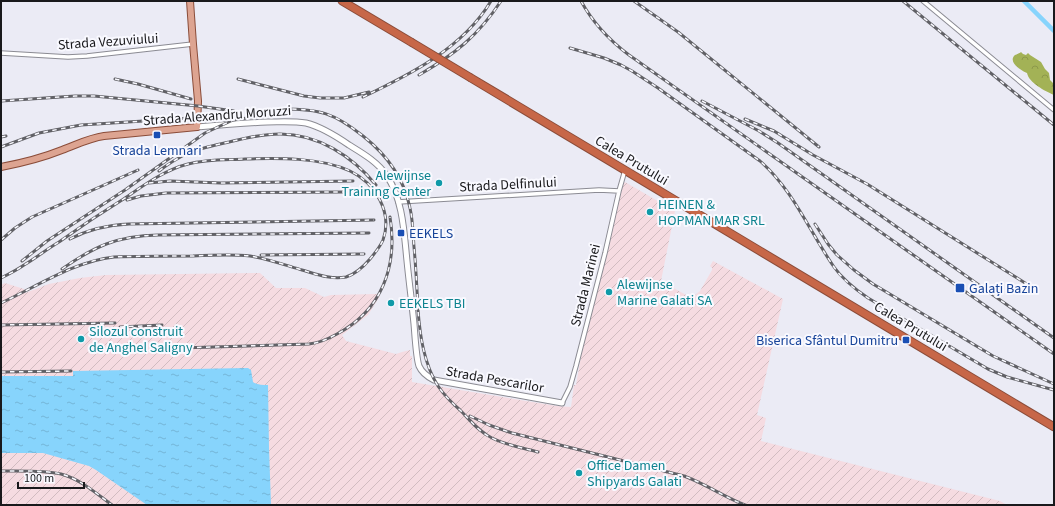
<svg xmlns="http://www.w3.org/2000/svg" width="1055" height="506" viewBox="0 0 1055 506" font-family="'Source Sans 3',sans-serif">
<defs>
<pattern id="industrial-furrows" width="10" height="10" patternUnits="userSpaceOnUse"><rect width="10" height="10" fill="#f5dbe1"/><path d="M-1 1l2-2M0 10L10 0M9 11l2-2" fill="none" stroke="#d1bbc0"/></pattern>
<pattern id="forest-crowns" width="20" height="18" patternUnits="userSpaceOnUse"><rect width="20" height="18" fill="#a3b256"/><path d="M2 6a3 3 0 1 1 6 0M12 15a3 3 0 1 1 6 0" fill="none" stroke="#8c984a"/></pattern>
<pattern id="water-ripples" width="26" height="14" patternUnits="userSpaceOnUse"><rect width="26" height="14" fill="#87d4fc"/><path d="M2 4q2-2 4 0t4 0M15 11q2-2 4 0t4 0" fill="none" stroke="#74b5d7"/></pattern>
</defs>
<rect width="100%" height="100%" fill="#ebebf5"/>
<path fill="url(#industrial-furrows)" d="M625,182l50,29 -14,70 27,15 3,1 3,-1 6,-5 12,-21v-2l-2,-2 3,-5 70,38 -26,116 9,3 -5,23 239,60 7,4h-1006v-220l4,-2 19,6 1,4 24,-9 31,-6 26,-3 154,-2 16,15h29l19,9 7,-2 46,-1 3,2 -12,19 -26,20 4,6 50,13 6,-2 8,-2v6h2v26l145,24 14,1 3,-22h2l6,-34 40,-164 2,-4z"/>
<path fill="url(#forest-crowns)" d="M1021,52l2,2 3,1 2,-2 2,2 11,7 4,7 4,4 1,7 4,4v11c-9,-4 -25,-12 -27,-22 -5,-2 -20,-11 -12,-18 2,-1 5,-2 6,-3z"/>
<path fill="url(#water-ripples)" d="M248,368l3,2 2,12c4,3 10,3 15,3l1,63 2,57h-124l-51,-35 -7,-4 -46,-13h-42v-77h72v-5z"/>
<g fill="none" stroke-linecap="round" stroke-linejoin="round">
<path stroke="#87d4fc" stroke-width="4.5" d="M1024,1l30,30"/>
<g stroke="#8b8b93" stroke-width="5.5">
<path id="street" d="M923,1l131,109
M1,53l67,4 19,-1 106,-12
M398,202l201,-12 20,1
M562,403l8,-16 6,-21 29,-113 14,-62 6,-21"/>
</g>
<g stroke="#8b8b93" stroke-width="7">
<path id="secondary" d="M197,127c23,-2 46,-4 70,-5 13,0 26,-1 39,1 16,4 30,13 43,22 13,8 29,17 38,31 16,24 17,56 20,85 2,21 5,42 7,63 1,11 2,33 5,42 3,7 9,11 15,14l128,23"/>
</g>
<g stroke="#8a4c39" stroke-width="8">
<path id="primary" d="M1,167c21,-4 41,-9 61,-17 14,-5 27,-12 42,-14l93,-9 1,-26 -5,-57 -3,-43"/>
</g>
<g stroke="#8a4c39" stroke-width="9">
<path id="highway" d="M342,1l69,41
M471,78l583,349"/>
</g>
<use href="#street" stroke="#fff" stroke-width="3.5"/>
<use href="#secondary" stroke="#fff" stroke-width="5"/>
<use href="#primary" stroke="#dda491" stroke-width="6"/>
<use href="#highway" stroke="#c76748" stroke-width="7"/>
<g stroke="#616166" stroke-width="3">
<path id="rail" d="M581,1c12,22 28,39 48,54l425,299
M634,1l44,31 141,115
M903,1l151,124
M570,48l34,10 17,7 11,6 26,17 102,73c34,30 49,70 74,106 9,13 21,22 34,31l120,71 19,8 47,13
M419,75c36,-21 59,-39 82,-74
M115,79l23,5 53,15
M238,79l66,17 16,2h24l25,-6
M363,97c48,-23 100,-49 128,-96
M1,101l74,-5h19l104,10 36,5
M702,101l57,30 19,12 276,195
M283,109c37,0 51,4 80,27 24,19 41,42 47,72 3,13 3,26 4,39 2,21 3,42 4,63 2,26 6,54 20,76 6,9 14,17 22,24 10,10 19,22 32,28 14,7 31,10 46,14
M745,119l29,12 39,24 54,29 166,104
M1,137l5,-1
M1,147l38,-14 42,-8 156,-10
M159,171c9,-7 19,-13 29,-18 13,-5 27,-8 41,-11 16,-4 33,-8 51,-8 38,0 72,22 96,51
M149,183l21,-2 51,2 132,-2
M127,200l14,-4 25,-3 180,-1
M815,224l13,20 9,11 17,15 19,14 120,72 61,28
M70,239c19,-10 38,-14 59,-15l245,-4
M1,240l14,-12 17,-11 106,-47
M261,255l103,-1
M22,261l25,-20 78,-51 80,-57 28,-13 57,-8
M62,269c33,-23 55,-33 96,-34l211,-2
M1,278c8,-4 16,-8 23,-13 12,-7 23,-16 35,-23 21,-15 42,-29 63,-42 21,-14 42,-30 66,-36 19,-5 38,-4 57,-5 32,-1 75,-2 105,12 25,12 43,41 33,69 -3,7 -8,13 -13,19 -6,7 -14,15 -24,18 -15,3 -30,-3 -44,-7 -17,-5 -34,-11 -52,-14 -18,-2 -38,-1 -57,0 -26,0 -53,0 -79,1 -39,4 -78,30 -113,46
M1,325l114,-2
M120,327l42,-2
M179,348l130,-4c10,-1 19,-5 28,-10 45,-24 61,-68 53,-117
M1,372l70,-1
M470,416l19,9 23,8 172,43c22,8 40,21 61,29
M1,471c18,0 43,-1 60,3 19,5 35,19 51,31"/>
</g>
<use href="#rail" stroke="#f9f9ff" stroke-width="1.5" stroke-dasharray="4.5" stroke-linecap="butt"/>
<g stroke="#8a4c39" stroke-width="9" stroke-linecap="butt">
<path id="highway-bridge" d="M411,42l60,36"/>
</g>
<use href="#highway-bridge" stroke="#c76748" stroke-width="7"/>
</g>
<g fill="#1a4fb4" stroke="#f9f9ff" stroke-width="1.5">
<rect x="153" y="131" width="8" height="8" rx="2"/>
<rect x="397" y="229" width="8" height="8" rx="2"/>
<rect x="955" y="283" width="10" height="10" rx="2"/>
<rect x="902" y="336" width="8" height="8" rx="2"/>
</g>
<g fill="#0f9aa8" stroke="#f9f9ff" stroke-width="1.5">
<circle cx="439" cy="183" r="4"/>
<circle cx="650" cy="212" r="4"/>
<circle cx="609" cy="292" r="4"/>
<circle cx="391" cy="303" r="4"/>
<circle cx="81" cy="339" r="4"/>
<circle cx="579" cy="473" r="4"/>
</g>
<g text-anchor="middle" stroke-width="4" stroke-linejoin="round" paint-order="stroke">
<g font-size="14" fill="#19191c" stroke="#f9f9ff">
<text transform="translate(108 41) rotate(-4)" y="5">Strada Vezuviului</text>
<text transform="translate(217 115) rotate(-4)" y="5">Strada Alexandru Moruzzi</text>
<text transform="translate(632 160) rotate(31)" y="5">Calea Prutului</text>
<text transform="translate(508 184) rotate(-3)" y="5">Strada Delfinului</text>
<text transform="translate(585 285) rotate(-76)" y="5">Strada Marinei</text>
<text transform="translate(911 326) rotate(31)" y="5">Calea Prutului</text>
<text transform="translate(495 379) rotate(10)" y="5">Strada Pescarilor</text>
</g>
<g font-size="14" fill="#164399" stroke="#f9f9ff" text-anchor="start">
<text x="157" y="155" text-anchor="middle">Strada Lemnari</text>
<text x="409" y="238">EEKELS</text>
<text x="969" y="293">Galați Bazin</text>
<text x="898" y="345" text-anchor="end">Biserica Sfântul Dumitru</text>
</g>
<g font-size="14" fill="#0d838f" stroke="#f9f9ff" text-anchor="start">
<text x="431" y="180" text-anchor="end">Alewijnse<tspan x="431" dy="16">Training Center</tspan></text>
<text x="658" y="209">HEINEN &amp;<tspan x="658" dy="16">HOPMAN MAR SRL</tspan></text>
<text x="617" y="289">Alewijnse<tspan x="617" dy="16">Marine Galati SA</tspan></text>
<text x="399" y="308">EEKELS TBI</text>
<text x="89" y="336">Silozul construit<tspan x="89" dy="16">de Anghel Saligny</tspan></text>
<text x="587" y="470">Office Damen<tspan x="587" dy="16">Shipyards Galati</tspan></text>
</g>
</g>
<rect width="1055" height="506" fill="none" stroke="#19191c" stroke-width="4"/>
<path d="M18 482v6h66v-6" fill="none" stroke="#19191c" stroke-width="2"/>
<text x="24" y="482" font-size="12" fill="#19191c" stroke="#f9f9ff" stroke-width="3" paint-order="stroke">100 m</text>
</svg>
